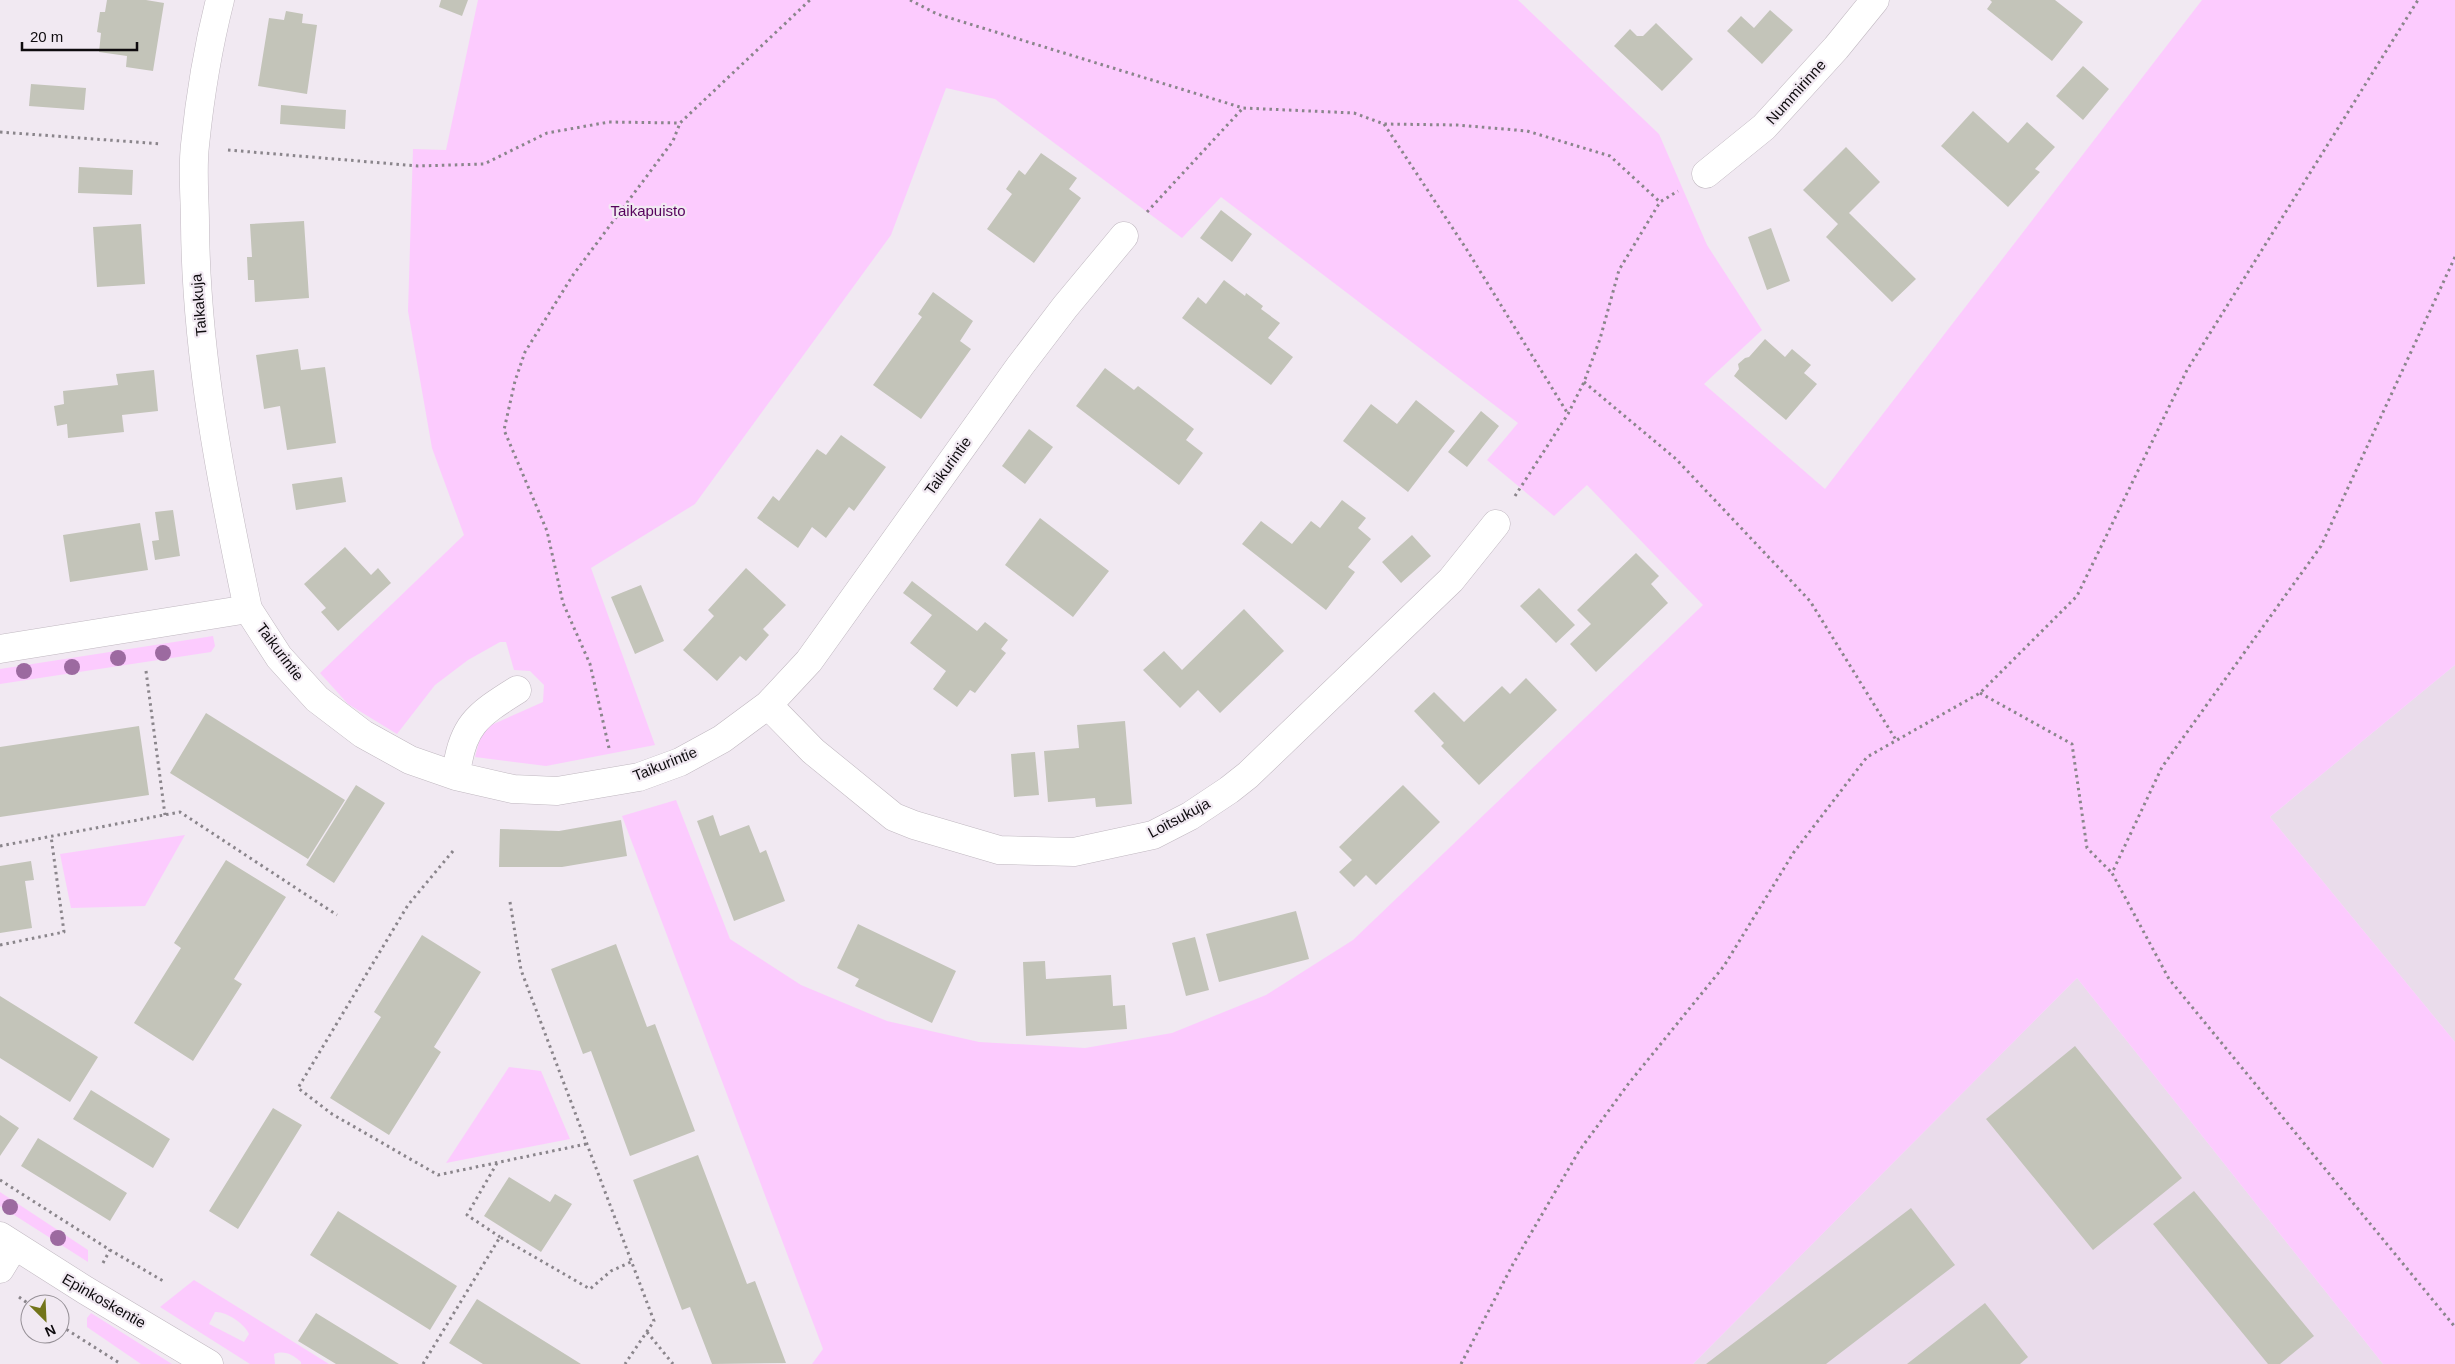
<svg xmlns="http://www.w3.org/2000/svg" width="2455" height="1364" viewBox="0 0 2455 1364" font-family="Arial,sans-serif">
<rect width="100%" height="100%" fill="#f1e9f2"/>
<path fill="#eadceb" d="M2455,665v377l-185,-225z
M2077,978l306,386h-690z"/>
<path fill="#fccbfe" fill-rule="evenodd" d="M478,0h1040l141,134 48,111 55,85 -58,54 121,105 377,-489h253v665l-185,152 185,225v322h-72l-306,-386 -384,386h-881l11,-15 -201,-533 54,-16 54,139 71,46 86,36 92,21 106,6 87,-15 94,-38 87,-55 350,-335 -116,-120 -33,31 -67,-56 31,-37 -297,-226 -39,41 -187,-139 -49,-11 -55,147 -196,269 -104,64 64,177 -109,21 -71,-9 5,-19 9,-12 54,-24 1,-17 -14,-14 -16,-1 -8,-28h-6l-32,18 -33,25 -38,49 -49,-30 -28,-31 144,-138 -32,-87 -24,-137 5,-162 33,1z
M213,636l2,10 -4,6 -211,32v-15z
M185,835l-40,71 -74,2 -11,-54z
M509,1067l32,4 29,68 -124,24z
M0,1192l88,58v12l-88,-56z
M194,1280l135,84h-28v-2c-8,-7 -16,-12 -27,-8l1,10h-25l-90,-57zM215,1312c11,-1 30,12 34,22l-5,8 -35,-18z
M91,1313l81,51h-31l-54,-37v-9z"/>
<path fill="#c3c4b9" d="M107,0h39l18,3 -11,68 -27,-4 1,-11 -28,-4 2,-19 -4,-1 3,-20h5z
M441,0h27l-6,16 -23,-9z
M1990,0h65l28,22 -31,39 -65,-52 5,-7z
M1770,10l23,20 -31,34 -35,-33 14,-15 13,12z
M286,11l17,3 -1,9 15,2 -10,69 -49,-8 11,-68 15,2z
M1656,23l37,36 -31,32 -48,-45 16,-17 7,7h6z
M2083,66l26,23 -26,31 -27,-24z
M31,84l55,4 -2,22 -55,-4z
M281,105l65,5 -1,19 -65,-5z
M1973,111l35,32 19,-21 28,25 -20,22 5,3 -32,35 -67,-61z
M1846,147l34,35 -31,31 67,66 -24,23 -66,-65 12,-13 -35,-34z
M1041,153l36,25 -8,11 12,9 -47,65 -47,-34 25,-35 -6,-5 13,-19 6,5z
M79,167l54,3 -1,25 -54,-2z
M1221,210l31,24 -20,28 -32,-24z
M304,221l5,77 -54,4 -1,-22h-6l-1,-23h5l-2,-33z
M141,224l4,60 -48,3 -4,-60z
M1771,228l19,53 -23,9 -19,-53z
M1224,280l21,16 1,-3 17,13 -2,3 19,14 -12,15 25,19 -22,28 -89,-67 16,-21 8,7z
M933,292l40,29 -13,20 11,8 -50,70 -48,-34 49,-68 -4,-3z
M1765,339l20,18 7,-8 19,16 -7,8 13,11 -31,36 -52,-44 5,-7 -1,-5 7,-6 4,-1z
M298,349l3,21 24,-3 11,76 -49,7 -7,-44 -16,3 -8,-54z
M1105,368l29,22 4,-4 56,43 -8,11 17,13 -24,32 -103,-79z
M154,370l4,41 -36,4 2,17 -56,6 -1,-14 -10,2 -3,-20 10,-2 -1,-13 55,-6 -2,-11z
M1416,400l39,31 -47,61 -65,-51 28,-37 26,20z
M1481,411l18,15 -32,41 -19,-15z
M1029,429l24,18 -28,37 -23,-18z
M841,435l45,32 -32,44 -5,-4 -23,31 -14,-11 -14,21 -41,-30 16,-22 6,5 38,-52 9,6z
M342,477l4,25 -50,8 -4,-26z
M1342,500l24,18 -8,10 13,11 -23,28 7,5 -29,38 -84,-66 19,-23 31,23 19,-23 9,7z
M173,510l7,46 -25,4 -3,-19 7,-1 -4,-28z
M1040,518l69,53 -36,46 -68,-52z
M140,523l8,47 -78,12 -7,-47z
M1412,535l19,21 -30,27 -19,-21z
M345,547l26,28 7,-7 13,15 -53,48 -17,-19 5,-4 -22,-24z
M1636,553l23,23 -8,8 17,19 -72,69 -26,-28 21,-20 -14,-14z
M746,568l40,37 -23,24 6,6 -23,26 -6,-5 -23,25 -34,-31 31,-34 -6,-6z
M912,581l65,50 8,-9 23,18 -7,9 5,4 -31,40 -5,-3 -13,17 -24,-18 13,-18 -36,-28 22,-28 -29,-22z
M641,585l23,56 -29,13 -24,-57z
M1539,588l36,37 -19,18 -36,-37z
M1244,609l40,42 -64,62 -22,-23 -18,18 -37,-38 21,-19 18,19z
M1526,678l31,32 -78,75 -38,-39 3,-3 -30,-32 20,-19 30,30 38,-36 8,8z
M206,713l139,87 -37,59 -138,-86z
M1125,721l7,83 -36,3 -1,-9 -47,4 -4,-51 35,-3 -2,-23z
M139,726l10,69 -149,22v-70z
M1035,752l4,43 -25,2 -3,-43z
M356,785l29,18 -51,80 -28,-18z
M1403,785l37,37 -64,63 -10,-10 -12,12 -15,-15 13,-12 -13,-13z
M713,815l7,21 29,-11 11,28 6,-3 19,51 -51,20 -37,-100z
M621,820l6,36 -65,11h-63l1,-38 59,2z
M226,860l60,37 -52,82 8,5 -49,77 -59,-38 47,-75 -7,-5z
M31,861l3,19 -9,1 7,47 -32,5v-67z
M1296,911l13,48 -90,23 -13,-48z
M858,924l98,47 -24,52 -77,-37 4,-7 -22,-11z
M422,935l59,37 -47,75 7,5 -52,83 -59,-37 51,-81 -7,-5z
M1195,937l14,53 -23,6 -14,-53z
M616,944l31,83 8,-3 40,107 -65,25 -39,-105 -8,3 -32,-85z
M1045,961l1,18 65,-4 2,31 12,-1 2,24 -101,7 -3,-74z
M0,996l98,61 -28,45 -70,-44z
M2075,1046l107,132 -89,72 -107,-131z
M91,1090l79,49 -17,29 -80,-49z
M273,1108l29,17 -64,104 -29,-18z
M0,1115l19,13 -19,28z
M38,1138l89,55 -17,28 -89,-55z
M698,1155l49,129 8,-3 31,82 -74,1 -22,-57 -8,3 -49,-130z
M509,1177l41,25 5,-8 17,10 -31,48 -57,-36z
M2194,1191l120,145 -34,28h-12l-115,-140z
M1911,1208l44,57 -129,99h-120z
M338,1211l119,75 -27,44 -120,-75z
M477,1299l104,65h-98l-34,-21z
M1985,1303l43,54 -8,7h-113z
M316,1313l83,51h-63l-38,-23z"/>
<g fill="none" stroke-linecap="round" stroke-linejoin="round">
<g stroke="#c0b8c0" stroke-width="29">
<path id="minor" d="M220,0c-12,47 -20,96 -25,145 -3,26 0,53 0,79 1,130 26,258 53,385
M1706,174l58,-47 72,-79 39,-48
M0,649l248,-40 31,48 38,42 46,35 47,26 46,16 57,13 44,2 82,-14 41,-15 42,-23 46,-34 41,-44 211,-295 45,-59 59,-71
M768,705l45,46 81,66 20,8 85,25 75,2 79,-17 37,-19 39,-26 19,-15 203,-195 45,-56
M456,776c5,-50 21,-61 61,-86
M0,1236l85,54 124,74
M0,1269l14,-23"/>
</g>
<path stroke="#8a858b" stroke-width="3" stroke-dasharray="2.5 4" stroke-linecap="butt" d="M910,0l27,14 306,94 111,5 30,11 73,1 70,6 83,25 50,46
M1384,124l83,126 101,164
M0,132l162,12
M228,150l190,16 66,-2 63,-31 62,-11 71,1 130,-123
M1147,212l96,-104
M2455,257l-134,289 -159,221 -50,106 57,106 286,348
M1584,382l92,77 134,142 86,139
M1515,496l53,-82 16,-32 16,-43 19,-69 41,-68 18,-11
M146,671l19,144
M1980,693l92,51 15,104 25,25
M609,748l-19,-84 -27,-61 -16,-72 -43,-101 11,-49 10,-29 48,-77 100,-134 7,-18
M0,846l180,-34 157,103
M453,851l-45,54 -110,183 34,26 106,61 148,-31
M510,902l11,68 133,351 -29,43
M0,945l64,-13 -13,-96
M497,1163l-30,52 33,22
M0,1180l110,70 55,32
M103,1263l7,-13
M19,1297l11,8
M61,1326l60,38
M61,1327l6,-8
M647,1332l26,32
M423,1364l77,-127 90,52 21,-18 20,-9
M1461,1364l52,-100 66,-113 50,-68 95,-117 70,-114 73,-95 113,-64 97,-97 110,-226 231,-370"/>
<use href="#minor" stroke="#fff" stroke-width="28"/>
</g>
<g fill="#9c6aa0">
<circle cx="163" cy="653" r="8"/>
<circle cx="118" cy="658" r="8"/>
<circle cx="72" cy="667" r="8"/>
<circle cx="24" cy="671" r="8"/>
<circle cx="10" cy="1207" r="8"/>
<circle cx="58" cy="1238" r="8"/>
</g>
<g text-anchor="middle" stroke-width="4.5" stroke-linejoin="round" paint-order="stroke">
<g font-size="15" fill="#0e0b0e" stroke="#f1e9f2">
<text transform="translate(1796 92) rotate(-48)" y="5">Nummirinne</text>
<text transform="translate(199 305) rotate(-95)" y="5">Taikakuja</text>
<text transform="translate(948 466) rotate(-54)" y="5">Taikurintie</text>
<text transform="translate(280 652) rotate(53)" y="5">Taikurintie</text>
<text transform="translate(665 764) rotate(-22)" y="5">Taikurintie</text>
<text transform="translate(1179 818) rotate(-28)" y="5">Loitsukuja</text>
<text transform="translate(104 1301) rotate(30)" y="5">Epinkoskentie</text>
</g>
<g font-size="15" fill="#56035c" stroke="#f1e9f2">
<text x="648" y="216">Taikapuisto</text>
</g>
</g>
<g transform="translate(45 1319) rotate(156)"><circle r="24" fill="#f1e9f2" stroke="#969097"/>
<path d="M0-4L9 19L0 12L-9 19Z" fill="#72741a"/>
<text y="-8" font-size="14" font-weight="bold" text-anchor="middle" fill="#0e0b0e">N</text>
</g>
<path d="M22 42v8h115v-8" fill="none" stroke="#0e0b0e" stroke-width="2.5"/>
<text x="30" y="42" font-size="15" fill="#0e0b0e" stroke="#f1e9f2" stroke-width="4" paint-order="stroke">20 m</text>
</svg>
